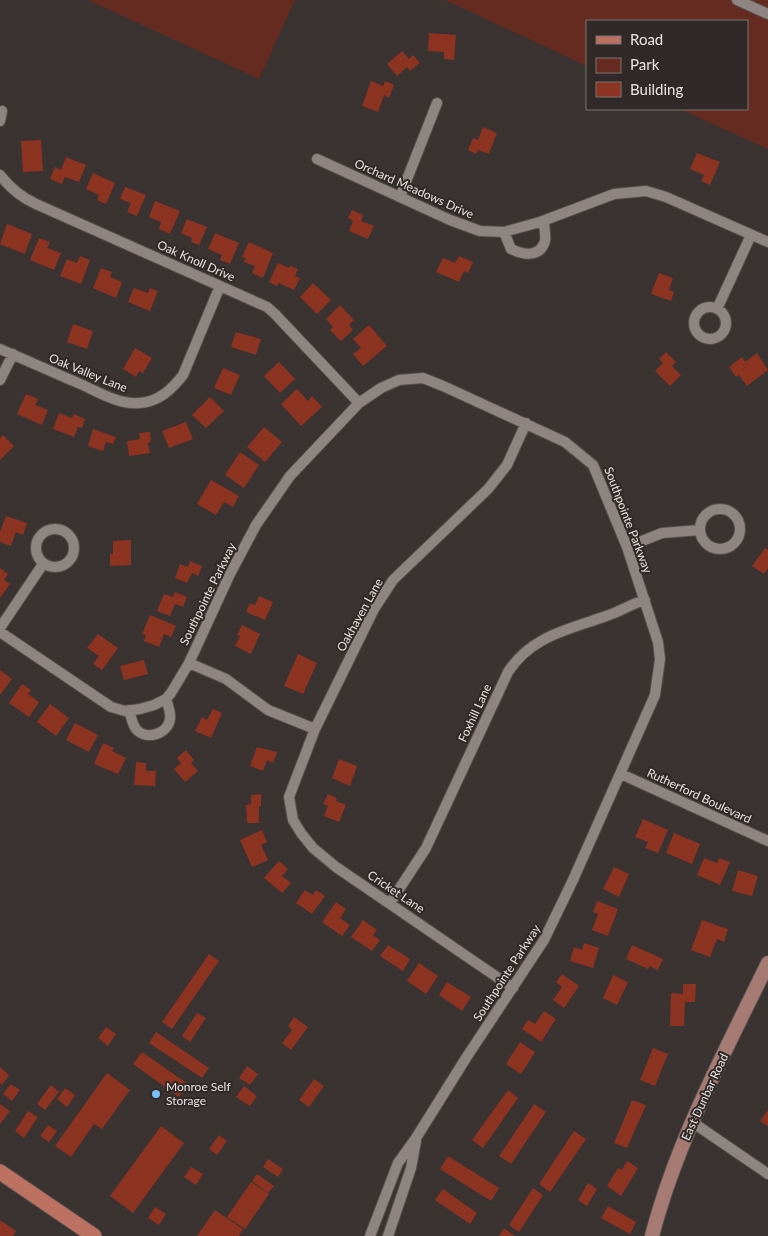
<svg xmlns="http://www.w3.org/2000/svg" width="768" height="1236" viewBox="0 0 768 1236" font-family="Lato,sans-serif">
<rect width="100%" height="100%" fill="#3a3331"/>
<path fill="#662b20" d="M88,0h207l-36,79z
M445,0h323v149l-88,-40h67v-88h-160v45z"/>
<path fill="#8c3322" d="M429,33l27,2 -2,25 -10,-1v-7l-16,-1z
M402,51l7,8 4,-4 7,8 -10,8 -3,-4 -10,9 -10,-12z
M371,81l12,5 2,-5 9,4 -5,13 -5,-3 -6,17 -16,-6z
M483,127l14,6 -8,21 -11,-4 -2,4 -8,-4 5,-12 5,2z
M41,140l2,31 -20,1 -2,-31z
M697,153l23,9 -10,23 -9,-4 3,-6 -14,-6z
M66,157l20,8 -7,17 -14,-5 -3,7 -12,-5 5,-12 6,3z
M93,173l22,10 -9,21 -9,-4 2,-5 -13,-6z
M125,187l21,8 -9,21 -10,-4 4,-9 -11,-4z
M155,201l25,10 -10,23 -11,-5 2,-7 -12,-5z
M352,210l11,5 -2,6 13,5 -6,13 -19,-8 4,-10 -5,-3z
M187,219l20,8 -8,18 -8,-3 1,-4 -11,-5z
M7,224l25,10 -7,20 -25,-10z
M215,233l24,10 -9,21 -10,-4 2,-5 -14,-6z
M39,238l11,4 -3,6 14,5 -7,17 -24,-10z
M249,242l24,11 -10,25 -11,-5 3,-7 -11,-4 2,-4 -4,-1z
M80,256l10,4 -9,24 -21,-8 7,-17 10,4z
M459,256l14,6 -5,11 -4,-2 -5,11 -23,-10 7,-14 12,5z
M278,263l11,5 1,-2 8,3 -3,7 5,2 -6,12 -15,-7 -2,3 -8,-4z
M101,268l11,4 -2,5 12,5 -6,16 -23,-10z
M659,273l14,5 -4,12 5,2 -3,9 -20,-7z
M313,283l18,17 -14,14 -17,-17z
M134,288l14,5 2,-5 8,3 -8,20 -22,-9z
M340,305l14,15 -5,5 4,5 -12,11 -11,-11 3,-3 -7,-8z
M73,324l20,7 -6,18 -20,-7z
M369,325l18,21 -24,20 -10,-12 8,-6 -8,-9z
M236,332l25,7 -5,16 -25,-8z
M135,348l17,10 -9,15 -4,-2 -3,6 -13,-8z
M666,352l10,10 -4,4 9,9 -11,11 -15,-15 8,-8 -4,-4z
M757,353l11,17 -21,16 -8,-11 -3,2 -7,-10 13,-10 3,5z
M279,362l16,17 -15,14 -16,-17z
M223,368l17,7 -9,20 -17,-7z
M297,389l11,12 4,-5 10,11 -21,19 -20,-22z
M26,394l12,5 -3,6 13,5 -6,15 -25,-11z
M210,397l14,14 -18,17 -14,-13z
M59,413l13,5 2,-4 11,5 -3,9 -4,-1 -4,10 -21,-8z
M186,422l7,17 -24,9 -7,-17z
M264,427l18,15 -17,20 -18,-15z
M93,429l23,8 -3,7 -7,-2 -3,9 -15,-5z
M150,432l1,10 -3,1 2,10 -21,3 -2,-15 13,-2 -1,-6z
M3,435l11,11 -14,14v-22z
M240,452l19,13 -15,23 -19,-13z
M211,480l28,16 -6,11 -9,-5 -8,13 -19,-11z
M6,516l21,7 -4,12 -7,-3 -5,14 -11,-4v-10z
M131,540v25l-21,1v-12h3v-13z
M765,548l3,2v18l-4,6 -12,-8z
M190,561l12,5 -4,10 -6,-3 -5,10 -12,-5 5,-14 8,3z
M0,568l8,6 -4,6 6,4 -10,14z
M175,592l12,5 -4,10 -8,-3 -5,12 -13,-5 7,-17 9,3z
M259,596l14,6 -8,18 -19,-8 4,-9 5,2z
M150,615l26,11 -5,11 -7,-3 -5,13 -15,-6 2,-6 -4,-1z
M242,625l18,9 -9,20 -16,-8 5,-10 -3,-1z
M98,634l20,14 -16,22 -9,-6 6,-8 -12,-8z
M298,654l19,9 -14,31 -19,-8z
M144,660l4,14 -24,6 -4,-14z
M0,670l12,9 -12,16z
M22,684l9,6 -3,4 11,8 -10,15 -20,-14z
M50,704l19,14 -13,18 -19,-14z
M213,709l9,4 -11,25 -16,-7 7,-14 5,3z
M75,723l23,12 -9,17 -23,-12z
M103,743l11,5 -2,3 14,7 -8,16 -24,-10z
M257,747l20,5 -4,11 -6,-3 -4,11 -13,-5z
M186,750l8,10 -3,3 7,8 -13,11 -11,-13 7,-6 -4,-5z
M339,759l18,7 -7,20 -18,-8z
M136,762l10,1v8h10l-1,15 -21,-1z
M261,794v12h-2v17h-12l-1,-18 5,-1v-9z
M328,794l9,4 -1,3 10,4 -7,17 -15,-6 4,-10 -5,-2z
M643,819l25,11 -10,23 -13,-5 3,-6 -13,-5z
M262,830l5,12 -6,3 7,15 -16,7 -12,-27z
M674,833l26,11 -8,20 -26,-11z
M704,858l13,5 2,-5 11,4 -10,23 -23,-10z
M279,861l9,8 -6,7 9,7 -9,10 -18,-15z
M614,867l15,7 -10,23 -16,-8z
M738,870l20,6 -6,20 -20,-5z
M305,890l8,5 3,-5 9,6 -13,18 -16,-11z
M597,901l21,8 -10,27 -16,-6 6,-16 -5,-2z
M336,902l10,7 -6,9 10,7 -8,11 -20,-14z
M363,920l14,10 -4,5 7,5 -8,11 -21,-14z
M702,920l26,9 -4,13 -7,-3 -7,18 -19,-7z
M584,943l15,5 -6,20 -23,-7 4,-14 8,3z
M388,945l22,14 -7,12 -23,-15z
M632,945l31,14 -5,11 -9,-4 -1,3 -22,-10z
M209,954l10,7 -47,68 -10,-7z
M419,963l19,13 -12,18 -19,-13z
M562,974l17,12 -15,22 -11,-8 9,-13 -6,-5z
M613,975l15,7 -11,23 -14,-7z
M447,982l24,15 -9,14 -23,-16z
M683,984h13l-1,18h-10l-1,24h-14l1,-33 12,1z
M544,1011l12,8 -15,23 -19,-13 6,-9 7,4z
M197,1013l9,5 -16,24 -8,-6z
M294,1017l14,10 -17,23 -9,-7 10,-13 -4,-4z
M106,1027l10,7 -8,12 -10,-8z
M156,1032l53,36 -7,10 -53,-35z
M520,1042l15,10 -14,22 -15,-10z
M653,1048l15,6 -13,32 -15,-6z
M142,1052l46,32 -9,13 -46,-33z
M247,1066l11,8 -8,11 -11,-7z
M0,1067l9,8 -7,10 -2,-2z
M107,1073l23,17 -28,39 -8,-5 -23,33 -16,-11z
M314,1079l10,7 -15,21 -10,-7z
M11,1084l9,6 -8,11 -9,-7z
M51,1085l8,7 -14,18 -8,-6z
M244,1086l13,10 -7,10 -14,-9z
M65,1088l10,7 -8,12 -10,-8z
M508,1090l10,8 -35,50 -11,-8z
M632,1100l14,5 -19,43 -13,-5z
M0,1104l10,7 -10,13z
M534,1104l12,8 -35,52 -12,-8z
M768,1110v16l-8,-5z
M28,1111l10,6 -14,21 -9,-7z
M48,1125l9,6 -8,11 -9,-6z
M161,1126l23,17 -51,70 -23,-17z
M574,1131l12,8 -36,53 -11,-8z
M219,1135l8,6 -10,14 -8,-6z
M448,1156l51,32 -8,13 -51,-32z
M268,1159l15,10 -5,8 -15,-10z
M627,1161l11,7 -17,28 -14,-10 11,-18 4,2z
M191,1167l12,7 -7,11 -12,-8z
M257,1174l17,12 -6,7 -16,-12z
M251,1182l18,12 -24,35 -18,-12z
M588,1183l9,6 -10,17 -9,-6z
M533,1188l10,7 -24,37 -10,-7z
M443,1189l34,24 -7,11 -35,-24z
M608,1206l28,16 -6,12 -29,-16z
M155,1207l11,7 -7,11 -11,-7z
M215,1210l28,19 -4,7h-42z
M0,1220l16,11 -3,5h-13z
M504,1228l11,8h-16z"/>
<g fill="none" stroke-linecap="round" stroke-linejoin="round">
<g stroke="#554f4e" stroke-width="12">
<path id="street" d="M737,0l31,14
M0,121l2,-10
M317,159l133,61 30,11 24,1 36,-10 74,-28 32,-3 20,6 102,45
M0,175c10,13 21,22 36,29l231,103 7,6 85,90
M400,197l37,-94
M504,232l7,17c12,6 29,9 34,-8 1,-6 -1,-14 -1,-20
M694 323a16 16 0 1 1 32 0a16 16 0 1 1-32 0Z
M717,309l34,-74
M0,349c26,11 52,23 78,34 19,8 40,22 61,20 20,-1 33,-14 44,-28l37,-89
M0,380l13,-26
M700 529a20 20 0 1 1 40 0a20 20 0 1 1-40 0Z
M36 548a19 19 0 1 1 38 0a19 19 0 1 1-38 0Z
M627,547l35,-14 38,-3
M0,628l43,-64
M0,632l111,75 14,4 15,-2 14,-4 12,-6 5,-6 18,-30 41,-89 26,-49 34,-49 69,-73 22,-15 18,-8 24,-2 20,8 122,56 28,23 34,82 31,95 2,17 -5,36 -82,185 -29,60 -78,118 -50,80 -18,25 -28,73
M189,663l37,16 42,31 47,19
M129,710c2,6 3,14 7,19 10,12 32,5 34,-10 1,-6 -2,-14 -4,-20
M621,774l147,67
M390,903l36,-55 82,-176c23,-36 60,-42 98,-56 13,-4 25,-12 39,-16
M513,988l-177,-121 -23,-19 -12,-15 -8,-13 -4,-23 26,-68 59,-120 19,-29 95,-91 19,-24 19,-42
M692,1122l76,52
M388,1236l23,-68 5,-27"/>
</g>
<g stroke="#554f4e" stroke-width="16">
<path id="secondary" d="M652,1236c25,-96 73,-184 116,-273"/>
</g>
<g stroke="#554f4e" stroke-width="17">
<path id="primary" d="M0,1172l94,64"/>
</g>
<use href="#street" stroke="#8e8583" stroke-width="10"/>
<use href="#secondary" stroke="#a57b73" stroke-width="14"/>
<use href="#primary" stroke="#bd7163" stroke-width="15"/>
</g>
<circle fill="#76c0f7" stroke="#302927" stroke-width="2" cx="156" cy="1094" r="5"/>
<g text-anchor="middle" stroke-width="4" stroke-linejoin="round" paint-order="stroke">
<g font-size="12" fill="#e9e4e3" stroke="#302927">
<text transform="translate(414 189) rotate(24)" y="4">Orchard Meadows Drive</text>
<text transform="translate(196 261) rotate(24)" y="4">Oak Knoll Drive</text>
<text transform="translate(88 373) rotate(22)" y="4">Oak Valley Lane</text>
<text transform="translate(628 520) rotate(69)" y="4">Southpointe Parkway</text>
<text transform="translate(208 594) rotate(-64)" y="4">Southpointe Parkway</text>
<text transform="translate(360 615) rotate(-61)" y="4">Oakhaven Lane</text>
<text transform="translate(475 713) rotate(-65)" y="4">Foxhill Lane</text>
<text transform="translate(699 796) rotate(25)" y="4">Rutherford Boulevard</text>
<text transform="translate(396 892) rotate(34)" y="4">Cricket Lane</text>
<text transform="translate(507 973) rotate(-57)" y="4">Southpointe Parkway</text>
<text transform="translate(705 1097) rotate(-65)" y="4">East Dunbar Road</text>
</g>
<g font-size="12" fill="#e9e4e3" stroke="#302927" text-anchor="start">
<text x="166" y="1091">Monroe Self<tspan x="166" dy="14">Storage</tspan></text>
</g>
</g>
<rect x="586" y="20" width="162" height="90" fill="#302927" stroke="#7a7472"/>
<rect x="596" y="36" width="25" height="8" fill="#bd7163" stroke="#7a7472"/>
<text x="630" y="45" font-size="15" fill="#e9e4e3">Road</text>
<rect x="596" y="58" width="25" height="15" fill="#662b20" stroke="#7a7472"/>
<text x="630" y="70" font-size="15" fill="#e9e4e3">Park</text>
<rect x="596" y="82" width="25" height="15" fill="#8c3322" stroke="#7a7472"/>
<text x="630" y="95" font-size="15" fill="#e9e4e3">Building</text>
</svg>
